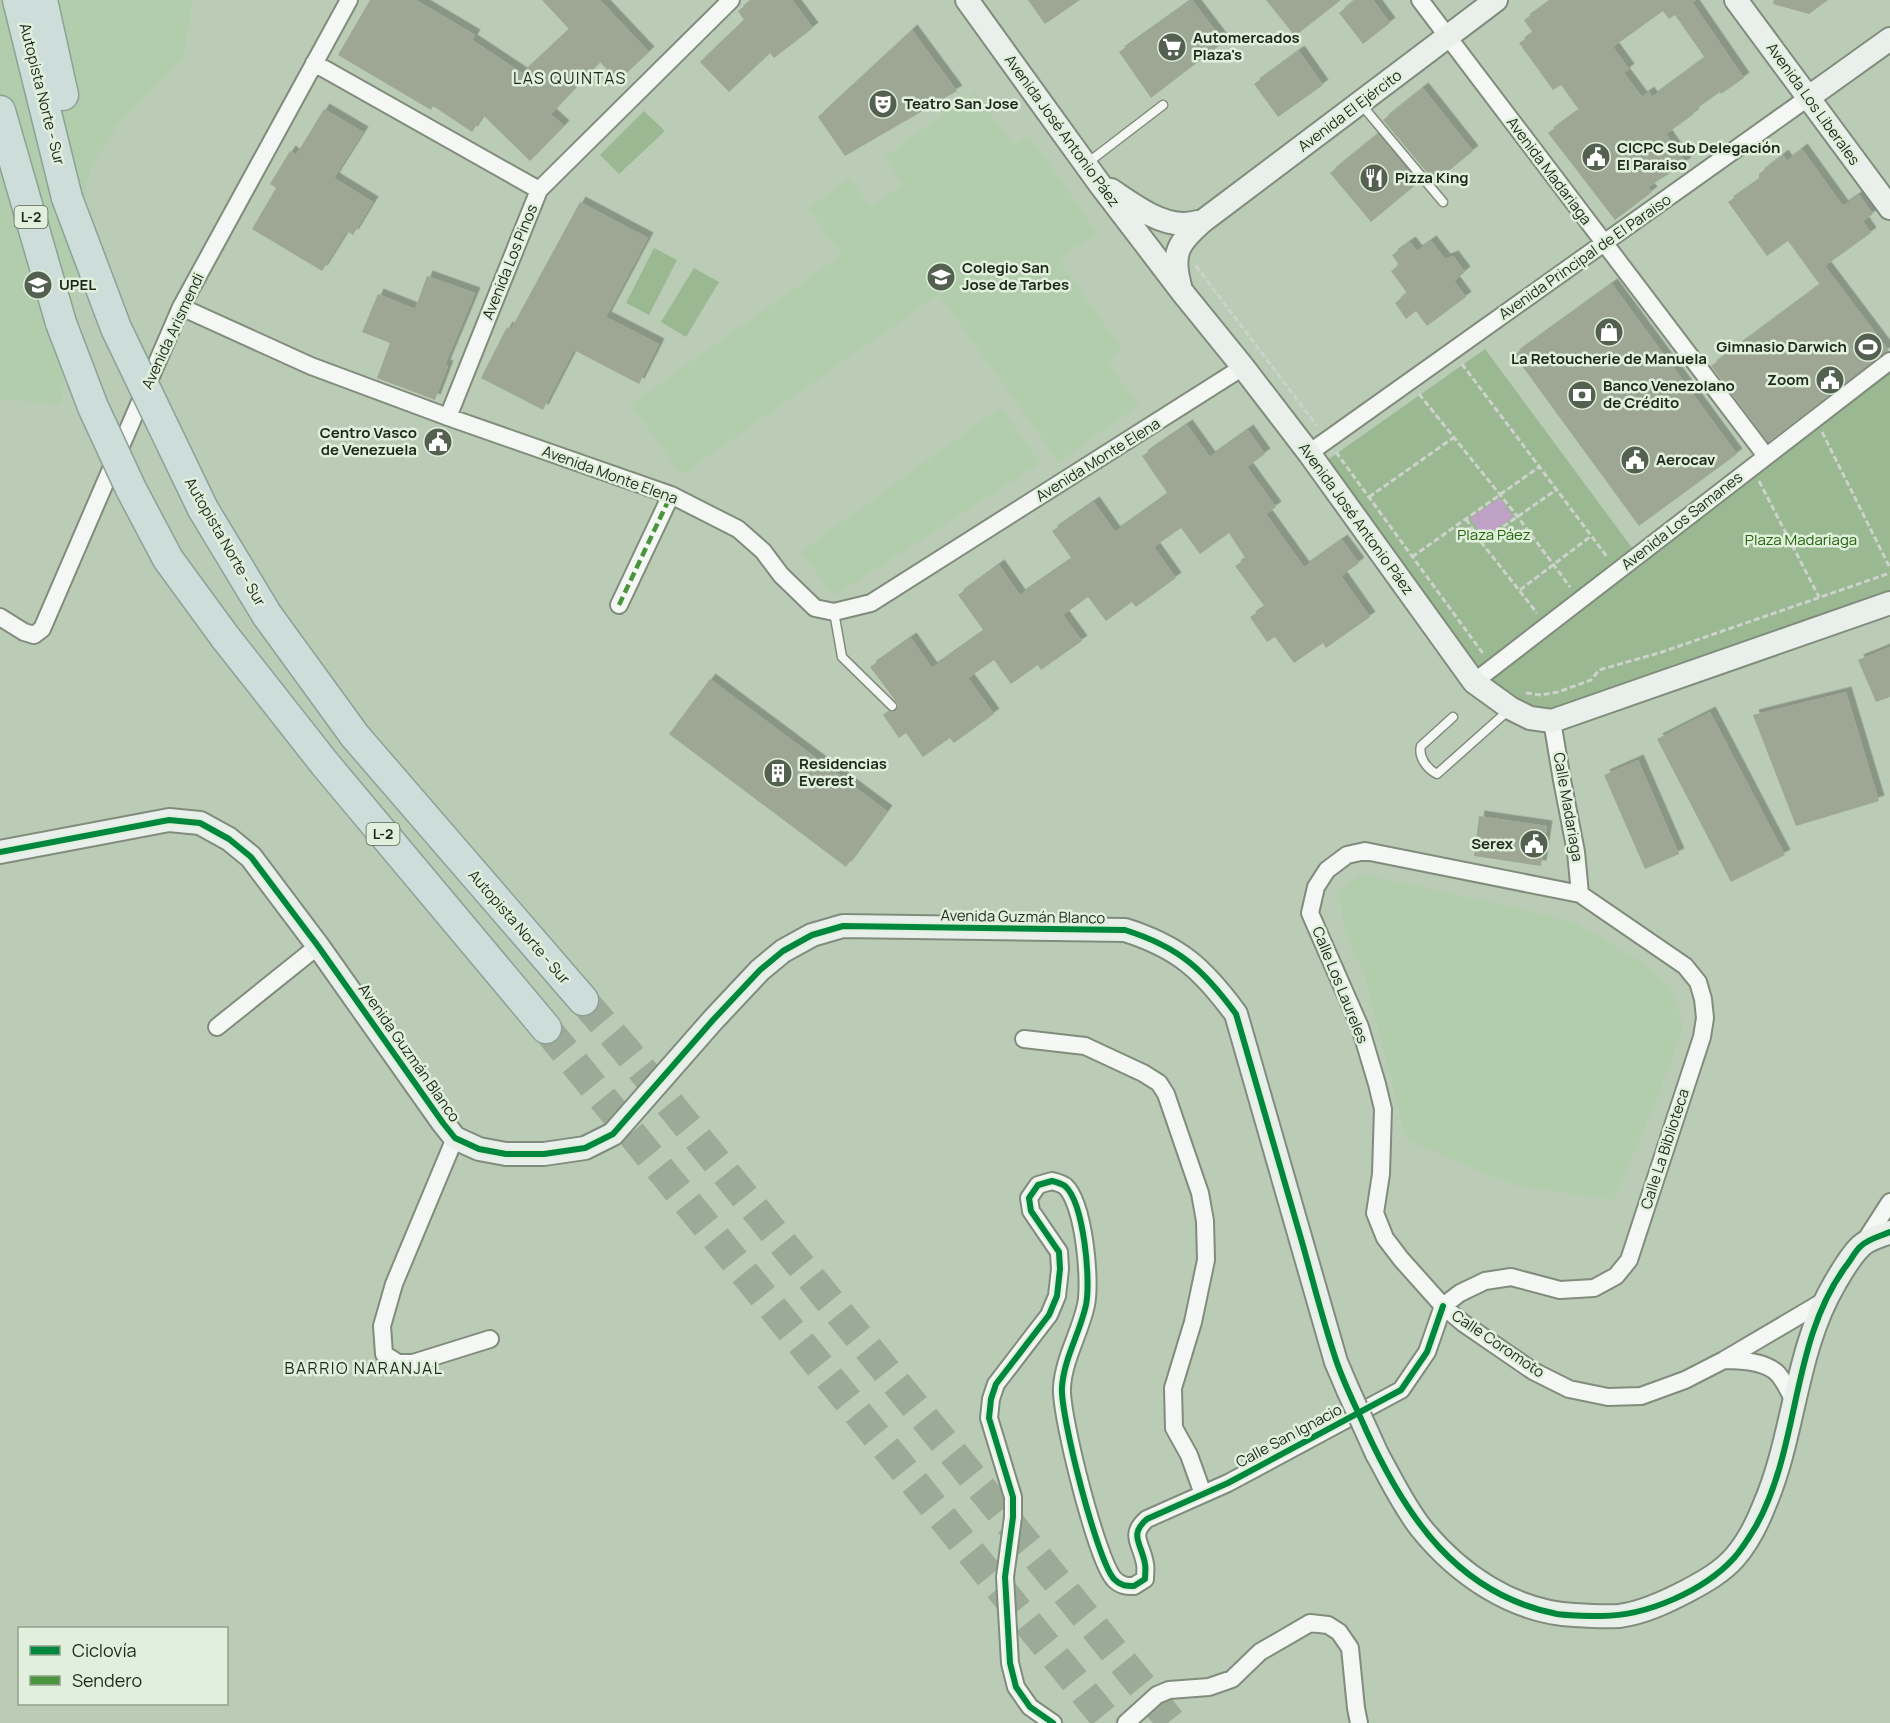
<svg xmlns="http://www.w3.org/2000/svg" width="1890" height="1723" viewBox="0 0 1890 1723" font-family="Manrope,sans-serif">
<defs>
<filter id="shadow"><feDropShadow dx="5.5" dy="-5.5" stdDeviation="0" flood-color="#0004"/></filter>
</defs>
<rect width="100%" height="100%" fill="#bbccb6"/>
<path fill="#b2cdab" d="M0,0h193l-10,57 -67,70 -27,45 -28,232 -61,-5z
M975,92l39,54 15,-10 68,96 -39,28 63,88 -13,15 31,42 -80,57 -120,-168 -258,181 -50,-71 211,-149 -34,-47 42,-30 21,29 32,-23 -19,-27z
M1001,407l39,56 -206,133 -33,-44z
M1361,874l153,33 62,16 64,38 28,24 9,18 6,25 -22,60 -47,112 -100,-15 -107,-45 -43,-166 -20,-46 -5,-36z"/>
<path fill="#9ab892" d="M644,111l21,20 -46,43 -19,-19z
M654,248l23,12 -28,55 -23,-12z
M694,268l25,14 -33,55 -25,-15z
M1485,349l153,207 252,-194v241l-338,118 -78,-39 -155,-216z"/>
<path fill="#bea1c5" d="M1500,498l13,19 -29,20 -14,-19z"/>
<path fill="#9da794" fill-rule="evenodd" filter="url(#shadow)" d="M370,0h46l59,35 -3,5 50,33 47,-44 -27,-29h58l49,52 -31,29 -18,-19 -49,52 13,12 -34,35 -47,-46 -11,17 -39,-26 -2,4 -93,-55z
M752,0h40l21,28 -39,30 -4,-5 -41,39 -29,-30 44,-42 -6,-9z
M1028,0h52l-35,24z
M1192,0l32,42 -73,56 -32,-46z
M1266,0h75l-46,36z
M1355,0h18l17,23 -27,21 -24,-31z
M1552,0h144l-4,2 52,76 -23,16 -1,-2 -28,20 2,2 -28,20 20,29 -38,24 4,5 -37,28 -67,-87 31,-23 -18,-25 -8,5 -34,-47 14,-10 -9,-13zM1663,11l6,8 6,-4 30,43 -53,39 -3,-5 -7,5 -18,-24 5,-4 -16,-22z
M1774,0h54l-19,14 -36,-10z
M912,30l45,61 -112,65 -27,-39z
M1299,51l24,34 -45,32 -24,-33z
M1423,88l50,63 -38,31 -52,-62z
M324,109l39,23 -29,46 39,24 -20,33 -6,-4 -25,40 -70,-42 24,-41 -6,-4 20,-33 6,4z
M1378,134l40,49 -47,39 -41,-49z
M1802,149l41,57 16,-11 14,19 -10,7 8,12 -46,33 64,85 -5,2 -116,89 -57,-76 109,-81 -32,-44 -21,15 -39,-54 31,-22v-6l24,-19 4,6z
M580,202l68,36 -42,79 53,27 -20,40 -65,-34 -31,60 -62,-32 26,-51 4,2z
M1431,241l14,18 8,-3 12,16 -11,9 12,16 -39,29 -11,-15 -10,8 -11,-16 12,-10 -16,-22 8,-6 -7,-10 18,-13 7,9z
M427,276l48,17 -30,72 3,1 -13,34 -58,-22 13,-35 -28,-11 16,-38 37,15z
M1612,284l125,170 -98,72 -125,-171z
M1187,425l23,32 38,-27 17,24 -18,13 29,40 -10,7 38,53 38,-27 17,23 -18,13 29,41 -44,31 -3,-5 -29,20 -19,-26 -8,5 -17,-25 15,-10 -30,-41 11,-7 -17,-26 -29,21 -19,-26 -27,19 22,31 -40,29 -4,-5 -26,19 -18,-24 -25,18 19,26 -41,29 -3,-5 -27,19 -17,-24 -26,18 26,36 -40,29 -4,-5 -27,19 -17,-24 -7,5 -16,-23 5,-4 5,1 3,-1 2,-7 -28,-37 41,-29 21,30 52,-37 -26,-36 41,-30 21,30 52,-36 -20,-28 42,-29 21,30 53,-38 -26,-38z
M1890,647v50l-14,5 -18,-42z
M710,679l177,132 -41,56 -177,-133z
M1846,692l33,109 -83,25 -43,-111z
M1710,712l75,143 -54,27 -74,-143z
M1638,760l41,94 -34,15 -41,-94z
M1479,816l68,10 -6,40 -67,-10z"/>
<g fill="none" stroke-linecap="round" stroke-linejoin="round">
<path stroke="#9bab97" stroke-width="30" stroke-dasharray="30 15" stroke-linecap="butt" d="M583,1000l42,49 547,674
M546,1028l563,695"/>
<g stroke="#808c7c" stroke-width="11">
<path id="lane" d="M1360,103l83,99
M1086,164l77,-59
M834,612l8,45 50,49
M1453,717l-32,29c-3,11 6,23 16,28l73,-65"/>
</g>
<g stroke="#808c7c" stroke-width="20">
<path id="street" d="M1420,0l346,456
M314,63l225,127
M181,307l130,59 137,51 223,78 67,34 25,22 18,24 34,33 19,4 37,-9 372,-236
M448,417l91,-227 192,-190
M1309,453l500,-356
M619,605l52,-110
M0,617l24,15 10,3 8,-6 139,-322 168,-307
M1474,682l416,-321
M1552,721l10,59 14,72 4,42
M217,1027l101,-81
M1024,1039l61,7 58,27 16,10 7,11 34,99 5,28 1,39 -13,62 -20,66 1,40 15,27 14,39
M455,1138l-61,146 -12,42 2,28 14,9h15l77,-24
M1863,1244l27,-42
M1443,1306l17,-13 25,-12 26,-4 49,13 34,-2 22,-12 13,-16 73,-223 3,-19 -2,-19 -5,-17 -13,-16 -105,-72 -215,-43 -18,4 -20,15 -11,17 -6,26 50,114 17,57 6,25 -2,65 -6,39 10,25 16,21 42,47 20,17 70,48 36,18 39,8 33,-1 44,-16 39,-20 100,-59
M1724,1360c16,0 42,1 54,14 7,8 12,19 17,29
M1053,1723l-23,-16 -14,-20 -6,-24 -5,-86 8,-60v-20l-24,-79 2,-19 5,-15 53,-69 8,-19 3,-27 -1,-17 -28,-41 -2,-13 9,-13 14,-4c4,1 10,3 13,5 19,17 26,95 21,119 -6,28 -22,53 -24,82 -2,28 35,173 52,192 7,7 12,7 20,7l11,-7c0,-5 1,-11 0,-15 -3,-20 -17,-29 2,-45l81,-36 173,-93 26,-38 16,-46
M1126,1723l31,-28 12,-5 40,-3 23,-8 28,-27 50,-29 18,2 11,7 11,16 6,60 3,15"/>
</g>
<g stroke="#808c7c" stroke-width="26">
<path id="secondary" d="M967,0l132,183 84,110 60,74 66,86 165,229 36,26 20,10 22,3 338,-118
M1736,0l154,208
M1809,97l81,-58
M1111,190c21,14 47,34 73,34 6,0 13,-2 19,-3
M1180,286c-9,-33 -2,-43 23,-65l293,-221
M0,852l169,-32 31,3 29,16 22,18 67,89 125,177 12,15 24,11 27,5h38l41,-6 28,-14 100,-114 47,-50 23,-19 29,-16 31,-9 282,4c54,17 78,39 111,84l100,348 12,28
M1377,1454c14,25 26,51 44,74 37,46 92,84 153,87 15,1 31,2 45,1 24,-3 47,-14 68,-25 17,-9 35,-19 48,-34 12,-14 22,-33 29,-51 31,-71 31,-156 71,-223 7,-12 16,-28 26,-37 7,-7 20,-10 29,-14"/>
</g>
<g stroke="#8ba297" stroke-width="33">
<path id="highway" d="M18,0l49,198
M42,0l21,95
M0,111l61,212
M267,615l88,121 228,264
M225,637l100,127 221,264"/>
</g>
<path stroke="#cdd2cb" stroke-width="3" stroke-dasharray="6 3" stroke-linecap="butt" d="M1196,266l121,160
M1462,364l146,194
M1419,394l99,123 52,70
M1822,432l68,136
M1336,452l148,203
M1759,481l60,116
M1369,497l84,-59
M1466,519l15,23 56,71
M1481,542l75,-52
M1412,557l127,-90
M1520,590l71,-54
M1526,693l15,2 17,-3 33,-12 8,-10 63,-18 228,-79"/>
<use href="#lane" stroke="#f5f7f4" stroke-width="8"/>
<use href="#street" stroke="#f5f7f4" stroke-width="16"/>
<use href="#secondary" stroke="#e9f0ec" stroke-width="22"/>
<use href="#highway" stroke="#cdddda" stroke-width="30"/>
<g stroke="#808c7c" stroke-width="26" stroke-linecap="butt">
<path id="secondary-bridge" d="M1348,1390l29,64"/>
</g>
<g stroke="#8ba297" stroke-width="33" stroke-linecap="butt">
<path id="highway-bridge" d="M67,198l49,130 87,181 64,106
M61,323l32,84 38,82 37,70 57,78"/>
</g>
<use href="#secondary-bridge" stroke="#e9f0ec" stroke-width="22"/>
<use href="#highway-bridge" stroke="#cdddda" stroke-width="30"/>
<path stroke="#49953c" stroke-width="4.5" stroke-dasharray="9 4.5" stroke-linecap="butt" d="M619,605l52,-110"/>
<g stroke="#e0f0dc" stroke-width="10">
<path id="cycleway" d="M0,852l169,-32 31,3 29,16 22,18 67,89 125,177 12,15 24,11 27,5h38l41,-6 28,-14 100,-114 47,-50 23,-19 29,-16 31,-9 282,4c54,17 78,39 111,84 22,76 44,152 66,228 11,39 21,79 34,118 8,24 20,47 30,70 40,87 91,164 191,184 15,2 30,2 45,2 44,0 102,-25 132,-58 8,-9 16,-22 22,-32 45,-81 34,-184 90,-260 5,-6 9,-15 15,-20 7,-7 20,-10 29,-14
M1053,1723l-23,-16 -14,-20 -6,-24 -5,-86 8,-60v-20l-24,-79 2,-19 5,-15 53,-69 8,-19 3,-27 -1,-17 -28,-41 -2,-13 9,-13 14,-4c4,1 10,3 13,5 19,17 26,95 21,119 -6,28 -22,53 -24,82 -2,28 35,173 52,192 7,7 12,7 20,7l11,-7c0,-5 1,-11 0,-15 -3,-20 -17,-29 2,-45l81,-36 173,-93 26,-38 16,-46"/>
</g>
<use href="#cycleway" stroke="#00873e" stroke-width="6"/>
</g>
<defs>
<g id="supermarket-disc" transform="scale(1.5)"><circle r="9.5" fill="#546151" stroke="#e0f0dc"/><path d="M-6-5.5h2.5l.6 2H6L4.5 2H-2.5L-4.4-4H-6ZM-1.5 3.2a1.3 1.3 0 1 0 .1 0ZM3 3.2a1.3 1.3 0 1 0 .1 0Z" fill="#fff"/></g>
<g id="theatre-disc" transform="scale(1.5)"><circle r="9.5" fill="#546151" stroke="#e0f0dc"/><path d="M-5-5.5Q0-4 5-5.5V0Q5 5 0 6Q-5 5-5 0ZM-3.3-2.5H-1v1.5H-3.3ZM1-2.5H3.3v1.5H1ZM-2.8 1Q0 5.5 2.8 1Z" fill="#fff"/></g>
<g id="civic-disc" transform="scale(1.5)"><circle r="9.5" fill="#546151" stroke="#e0f0dc"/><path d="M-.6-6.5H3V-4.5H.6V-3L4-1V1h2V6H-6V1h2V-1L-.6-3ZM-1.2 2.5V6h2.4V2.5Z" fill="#fff"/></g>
<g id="restaurant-disc" transform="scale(1.5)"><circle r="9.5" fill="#546151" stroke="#e0f0dc"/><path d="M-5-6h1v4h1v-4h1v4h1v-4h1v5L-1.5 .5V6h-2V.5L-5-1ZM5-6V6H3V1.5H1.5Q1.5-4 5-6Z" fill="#fff"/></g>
<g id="school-disc" transform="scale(1.5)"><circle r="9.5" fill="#546151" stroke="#e0f0dc"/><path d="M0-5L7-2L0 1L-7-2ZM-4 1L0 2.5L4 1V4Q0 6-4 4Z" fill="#fff"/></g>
<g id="university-disc" transform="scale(1.5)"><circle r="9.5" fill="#546151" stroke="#e0f0dc"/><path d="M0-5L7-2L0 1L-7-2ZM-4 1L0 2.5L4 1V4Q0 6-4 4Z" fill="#fff"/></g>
<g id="shop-disc" transform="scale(1.5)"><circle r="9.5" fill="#546151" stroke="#e0f0dc"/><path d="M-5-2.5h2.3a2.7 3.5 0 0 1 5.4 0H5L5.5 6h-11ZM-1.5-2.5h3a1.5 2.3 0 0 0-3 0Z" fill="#fff"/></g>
<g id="stadium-disc" transform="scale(1.5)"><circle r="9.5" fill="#546151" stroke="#e0f0dc"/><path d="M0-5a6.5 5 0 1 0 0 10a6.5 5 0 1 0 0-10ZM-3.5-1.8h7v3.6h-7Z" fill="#fff"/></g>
<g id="bank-disc" transform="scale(1.5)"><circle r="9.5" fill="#546151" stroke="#e0f0dc"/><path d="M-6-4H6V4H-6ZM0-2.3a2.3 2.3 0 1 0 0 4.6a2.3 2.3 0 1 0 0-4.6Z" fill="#fff"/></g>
<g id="building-disc" transform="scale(1.5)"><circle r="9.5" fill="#546151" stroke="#e0f0dc"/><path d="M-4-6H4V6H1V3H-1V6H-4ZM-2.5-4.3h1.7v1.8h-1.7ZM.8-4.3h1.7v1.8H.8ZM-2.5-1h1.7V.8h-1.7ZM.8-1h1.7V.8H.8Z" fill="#fff"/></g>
</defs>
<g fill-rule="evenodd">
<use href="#supermarket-disc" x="1172" y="47"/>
<use href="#theatre-disc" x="883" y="104"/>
<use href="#civic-disc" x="1596" y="157"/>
<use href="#restaurant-disc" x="1374" y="178"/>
<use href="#school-disc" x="941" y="277"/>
<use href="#university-disc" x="38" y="285"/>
<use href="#shop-disc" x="1609" y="332"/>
<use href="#stadium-disc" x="1868" y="347"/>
<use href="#civic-disc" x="1830" y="380"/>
<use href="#bank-disc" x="1582" y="395"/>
<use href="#civic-disc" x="438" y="442"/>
<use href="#civic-disc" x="1635" y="460"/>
<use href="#building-disc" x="778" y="773"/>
<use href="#civic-disc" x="1534" y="844"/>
</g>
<g text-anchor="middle" stroke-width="5" stroke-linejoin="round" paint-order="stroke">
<g fill="#e0f0dc" stroke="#586454" stroke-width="1.5">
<rect x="14.5" y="206" width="33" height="22" rx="4.5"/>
<rect x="366.5" y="823" width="33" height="22" rx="4.5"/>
</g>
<g font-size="14" font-weight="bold" fill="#1d281a">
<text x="31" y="222">L-2</text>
<text x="383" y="839">L-2</text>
</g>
<g font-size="15" font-weight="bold" fill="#1d281a" stroke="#e0f0dc" text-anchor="start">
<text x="1193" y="43">Automercados<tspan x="1193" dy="17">Plaza's</tspan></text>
<text x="904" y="109">Teatro San Jose</text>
<text x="1617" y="153">CICPC Sub Delegación<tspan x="1617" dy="17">El Paraiso</tspan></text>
<text x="1395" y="183">Pizza King</text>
<text x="962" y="273">Colegio San<tspan x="962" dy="17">Jose de Tarbes</tspan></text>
<text x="59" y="290">UPEL</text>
<text x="1847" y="352" text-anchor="end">Gimnasio Darwich</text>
<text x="1609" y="364" text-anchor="middle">La Retoucherie de Manuela</text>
<text x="1809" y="385" text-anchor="end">Zoom</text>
<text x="1603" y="391">Banco Venezolano<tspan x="1603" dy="17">de Crédito</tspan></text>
<text x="417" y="438" text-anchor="end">Centro Vasco<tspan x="417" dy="17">de Venezuela</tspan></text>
<text x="1656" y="465">Aerocav</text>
<text x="799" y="769">Residencias<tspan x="799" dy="17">Everest</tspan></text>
<text x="1513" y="849" text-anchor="end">Serex</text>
</g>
<g font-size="15" fill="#1d281a" stroke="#e0f0dc">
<text transform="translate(42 94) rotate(76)" y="5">Autopista Norte - Sur</text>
<text transform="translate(1813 104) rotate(54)" y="5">Avenida Los Liberales</text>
<text transform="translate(1350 111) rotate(-37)" y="5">Avenida El Ejército</text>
<text transform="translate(1062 131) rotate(54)" y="5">Avenida José Antonio Páez</text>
<text transform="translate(1549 171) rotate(53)" y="5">Avenida Madariaga</text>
<text transform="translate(1585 257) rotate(-35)" y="5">Avenida Principal de El Paraiso</text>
<text transform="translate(510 262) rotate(-68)" y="5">Avenida Los Pinos</text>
<text transform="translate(173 331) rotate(-65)" y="5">Avenida Arismendi</text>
<text transform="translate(1098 460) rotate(-32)" y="5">Avenida Monte Elena</text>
<text transform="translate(610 475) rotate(20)" y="5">Avenida Monte Elena</text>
<text transform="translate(1356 519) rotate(54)" y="5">Avenida José Antonio Páez</text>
<text transform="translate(1682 521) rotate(-38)" y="5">Avenida Los Samanes</text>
<text transform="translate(225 542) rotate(60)" y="5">Autopista Norte - Sur</text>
<text transform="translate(1568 807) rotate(80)" y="5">Calle Madariaga</text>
<text transform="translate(1023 917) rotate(1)" y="5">Avenida Guzmán Blanco</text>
<text transform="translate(519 927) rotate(49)" y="5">Autopista Norte - Sur</text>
<text transform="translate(1340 985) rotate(68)" y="5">Calle Los Laureles</text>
<text transform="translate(409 1053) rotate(55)" y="5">Avenida Guzmán Blanco</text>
<text transform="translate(1665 1149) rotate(-72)" y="5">Calle La Biblioteca</text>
<text transform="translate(1498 1344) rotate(34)" y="5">Calle Coromoto</text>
<text transform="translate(1289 1436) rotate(-28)" y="5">Calle San Ignacio</text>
</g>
<g font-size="15" fill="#24640d" stroke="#e0f0dc">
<text x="1494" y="540">Plaza Páez</text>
<text x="1801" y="545">Plaza Madariaga</text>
</g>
<g font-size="16" letter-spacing="1.5" fill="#1d281a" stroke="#e0f0dc">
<text x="570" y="84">LAS QUINTAS</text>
<text x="364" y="1374">BARRIO NARANJAL</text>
</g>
</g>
<rect x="18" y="1627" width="210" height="78" fill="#e0f0dc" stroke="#92a08e" stroke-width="1.5"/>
<rect x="30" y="1646" width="30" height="9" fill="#00873e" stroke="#92a08e" stroke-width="1.5"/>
<text x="72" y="1657" font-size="18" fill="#1d281a">Ciclovía</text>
<rect x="30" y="1676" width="30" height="9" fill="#49953c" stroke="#92a08e" stroke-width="1.5"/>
<text x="72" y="1687" font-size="18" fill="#1d281a">Sendero</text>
</svg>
